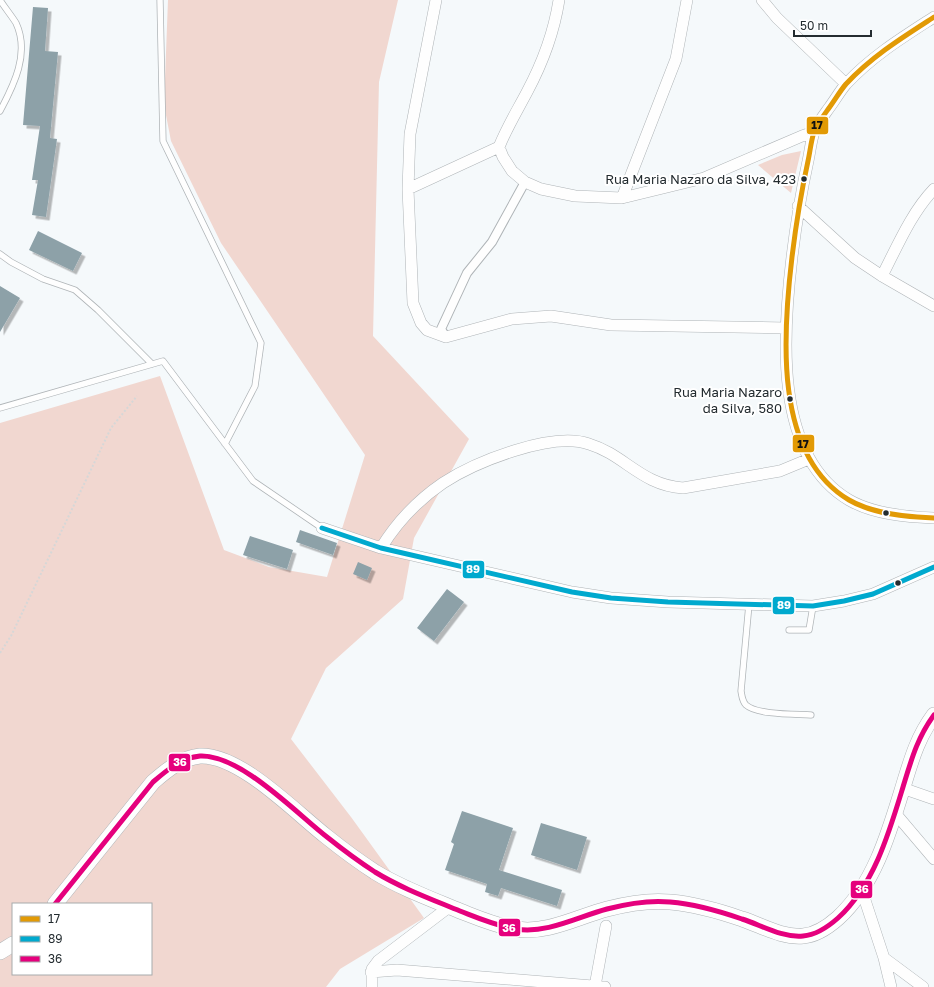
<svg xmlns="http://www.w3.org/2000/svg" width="934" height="987" viewBox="0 0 934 987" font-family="'Golos Text',sans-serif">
<defs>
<filter id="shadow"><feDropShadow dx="3.5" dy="3.5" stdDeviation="0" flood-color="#0004"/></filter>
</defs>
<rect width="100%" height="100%" fill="#f5f9fb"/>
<path fill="#f1d7d0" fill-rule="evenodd" d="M168,0h230l-19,82 -6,254 96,103 -55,99 -11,61 -77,69 -35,71 60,78 73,101 -84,51 -14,18h-326v-564l160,-47 64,174 45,17 58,10 38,-122 -144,-212 -50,-102 -7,-36zM13,904h138v70h-138z
M801,151l-10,42 -33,-28 24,-10z"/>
<path fill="#8da1a8" filter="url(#shadow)" d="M33,7l15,1 -3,43 13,1 -8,86 7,1 -11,78 -14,-2 6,-35h-6l8,-54 -17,-1z
M38,231l44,22 -9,18 -44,-21z
M0,286l20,12 -20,34z
M300,530l37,13 -4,12 -37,-13z
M250,536l43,14 -6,19 -44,-14z
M358,562l14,6 -5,12 -14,-6z
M447,589l17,13 -30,39 -17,-13z
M462,811l51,17 -14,42 63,20 -5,16 -56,-18 -3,8 -13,-4 2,-8 -42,-14 9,-26 -3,-2z
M541,823l46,14 -10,33 -46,-15z"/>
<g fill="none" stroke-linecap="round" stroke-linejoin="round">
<g stroke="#afb4b7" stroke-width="7">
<path id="service" d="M160,0l3,141 98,202 -6,43 -30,58
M0,111c14,-26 30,-58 16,-88 -5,-8 -11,-15 -16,-23
M0,254l11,8 32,17 32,11 23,20 54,54
M0,408l163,-47 90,120 69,47
M749,604l-8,87c1,5 1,10 5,14 11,10 50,9 65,10
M789,630h20l4,-24"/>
</g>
<g stroke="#afb4b7" stroke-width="10">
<path id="pedestrian" d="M446,337l-5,-8 26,-56 25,-31 33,-60"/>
</g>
<g stroke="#afb4b7" stroke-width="12">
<path id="minor" d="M436,0l-26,134 -2,55 5,114 8,20 6,7 19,7 66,-18 39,-3 60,9 175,3
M762,0l15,18 69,66
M934,17c-31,20 -62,39 -88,67 -6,7 -11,16 -17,24 -5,7 -12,16 -15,24 -3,9 -4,20 -6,29 -7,32 -12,63 -16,96 -9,75 -19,198 57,243 24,14 57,17 85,18
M499,147c8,-20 18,-36 28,-55 15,-28 27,-60 32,-92
M408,189l91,-42 4,10 9,14 13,11 16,7 34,7 47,2 82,-20 98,-42 12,-4
M622,198l54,-139 11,-59
M798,206l57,52 27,18 52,30
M882,276c15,-29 29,-63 52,-87
M322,528l59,20 191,44 39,6 57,4 145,4 31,-5 29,-7 61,-27
M381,548c16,-26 37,-48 62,-65 32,-21 109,-52 146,-39 36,11 52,41 94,44l97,-17 29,-12
M902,788l32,11
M895,813l39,46
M862,891l22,67 7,29
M884,958l39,29
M371,972l26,-2 208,17
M595,986l11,-60
M372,987v-18l6,-8 71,-54"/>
</g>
<g stroke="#afb4b7" stroke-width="16">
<path id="secondary" d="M55,904l98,-122c14,-12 28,-24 47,-26 40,-2 96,57 127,81 15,12 31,24 48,35 26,16 56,27 85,39 18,7 36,15 56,18 31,5 61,-12 91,-20 19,-5 43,-9 63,-7 24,2 49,9 72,17 19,6 40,19 61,17 13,-1 26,-10 35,-18 36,-33 51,-85 65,-131 8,-26 14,-49 31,-72
M0,952l13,-8"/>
</g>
<path stroke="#d6d7d7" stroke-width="2" stroke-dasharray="2 2" stroke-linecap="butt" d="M0,653l11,-17 100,-208 26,-32"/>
<use href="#service" stroke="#fefefe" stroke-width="5.5"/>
<use href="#pedestrian" stroke="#fefefe" stroke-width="8"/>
<use href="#minor" stroke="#fefefe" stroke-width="11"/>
<use href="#secondary" stroke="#fefefe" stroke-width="15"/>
<g stroke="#fff" stroke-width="8">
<path id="bus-1" d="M934,17c-31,20 -62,39 -88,67 -6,7 -11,16 -17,24 -5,7 -12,16 -15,24 -3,9 -4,20 -6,29 -7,32 -12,63 -16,96 -9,75 -19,198 57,243 24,14 57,17 85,18"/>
</g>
<g stroke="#fff" stroke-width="8">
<path id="bus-2" d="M322,528l59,20 191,44 39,6 57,4 145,4 31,-5 29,-7 61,-27"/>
</g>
<g stroke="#fff" stroke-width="8">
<path id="bus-3" d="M55,904l98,-122c14,-12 28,-24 47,-26 40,-2 96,57 127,81 15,12 31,24 48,35 26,16 56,27 85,39 18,7 36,15 56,18 31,5 61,-12 91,-20 19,-5 43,-9 63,-7 24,2 49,9 72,17 19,6 40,19 61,17 13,-1 26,-10 35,-18 36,-33 51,-85 65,-131 8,-26 14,-49 31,-72"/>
</g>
<use href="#bus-1" stroke="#e29a05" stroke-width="5"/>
<use href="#bus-2" stroke="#00a9ce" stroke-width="5"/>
<use href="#bus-3" stroke="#e5007d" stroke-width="5"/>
</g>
<g fill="#242c30" stroke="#fff" stroke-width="1.5">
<circle cx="804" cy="179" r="3.5"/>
<circle cx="790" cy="399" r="3.5"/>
<circle cx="886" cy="513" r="3.5"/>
<circle cx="898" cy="583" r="3.5"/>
</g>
<g text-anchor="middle" stroke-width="4" stroke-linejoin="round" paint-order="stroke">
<g font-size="13" fill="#242c30" stroke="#fff" text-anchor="end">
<text x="796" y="184">Rua Maria Nazaro da Silva, 423</text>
<text x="782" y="397">Rua Maria Nazaro<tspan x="782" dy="16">da Silva, 580</tspan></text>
</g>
</g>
<g stroke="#fff" stroke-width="1.5">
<rect x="806" y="116" width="23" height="19" rx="4" fill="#e29a05"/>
<rect x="792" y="434" width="23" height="19" rx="4" fill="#e29a05"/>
<rect x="462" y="560" width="23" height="19" rx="4" fill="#00a9ce"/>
<rect x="772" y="596" width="23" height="19" rx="4" fill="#00a9ce"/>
<rect x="168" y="753" width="23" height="19" rx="4" fill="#e5007d"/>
<rect x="850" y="880" width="23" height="19" rx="4" fill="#e5007d"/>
<rect x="498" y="918" width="23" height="19" rx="4" fill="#e5007d"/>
</g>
<g font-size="11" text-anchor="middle" font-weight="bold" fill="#fff">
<text x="473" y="573">89</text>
<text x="784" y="609">89</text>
<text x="180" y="766">36</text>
<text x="862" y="893">36</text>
<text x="509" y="932">36</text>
</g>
<g font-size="11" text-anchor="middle" font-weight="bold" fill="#111">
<text x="817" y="129">17</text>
<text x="803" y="448">17</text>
</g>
<rect x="12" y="903" width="140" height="72" fill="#ffffff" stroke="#a7abac"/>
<rect x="20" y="916" width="20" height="6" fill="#e29a05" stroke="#a7abac"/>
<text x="48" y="923" font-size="12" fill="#242c30">17</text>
<rect x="20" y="936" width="20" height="6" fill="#00a9ce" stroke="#a7abac"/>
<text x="48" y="943" font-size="12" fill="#242c30">89</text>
<rect x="20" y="956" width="20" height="6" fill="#e5007d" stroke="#a7abac"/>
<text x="48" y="963" font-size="12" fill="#242c30">36</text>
<path d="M794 30v6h77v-6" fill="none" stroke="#242c30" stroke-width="2"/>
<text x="800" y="30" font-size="12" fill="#242c30" stroke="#ffffff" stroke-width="3" paint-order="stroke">50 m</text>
</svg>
